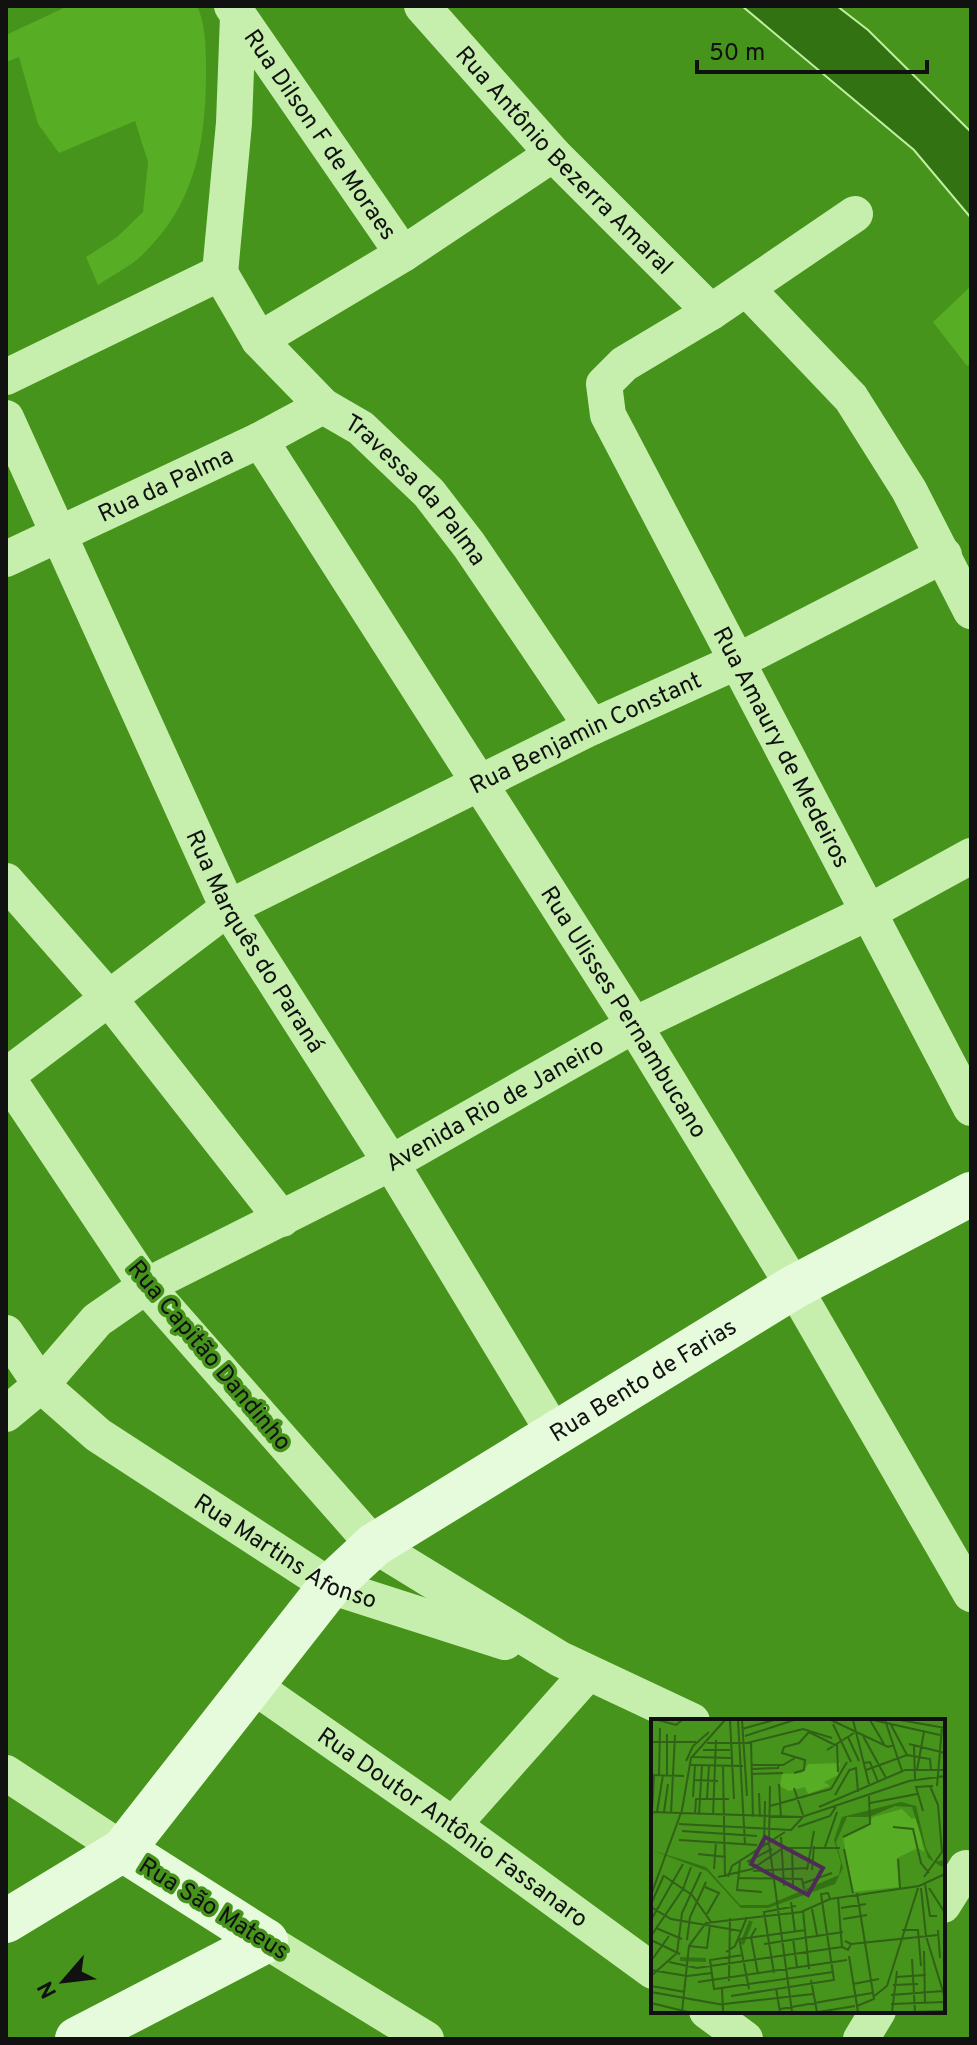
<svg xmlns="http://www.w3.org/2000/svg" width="977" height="2045" viewBox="0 0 977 2045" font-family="Overpass,sans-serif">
<rect width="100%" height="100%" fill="#46941b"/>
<path fill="#57ad24" d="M68,6h129c10,21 9,50 9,73 -1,70 -13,129 -67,179 -12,10 -28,18 -41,27l-12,-28 31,-20 26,-25 5,-50 -13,-41 -76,32 -21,-29 -19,-67 -13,5v-27z
M971,286v78l-4,2 -34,-44z"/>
<path fill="#337212" stroke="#bff1a0" stroke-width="2" d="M742,6h95l31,24 103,102v86l-57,-68z"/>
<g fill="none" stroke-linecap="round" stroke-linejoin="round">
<g stroke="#c6efad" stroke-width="36">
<path id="s1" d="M232,6l171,248"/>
<path id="s2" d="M422,6l131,148 158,158"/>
<path id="s3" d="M855,214l-144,98 -87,52 -20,20 4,31 363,693"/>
<path id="s4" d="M220,273l39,67 64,66 38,22 68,65 40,52 123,182"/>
<path d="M220,273l14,-150 4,-107"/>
<path d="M747,289l104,109 58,92 62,121"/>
<path d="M259,340l144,-86 150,-100"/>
<path d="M6,377l214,-104"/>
<path id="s5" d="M6,418l222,490 163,255 165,273"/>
<path id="s6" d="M260,440l374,585 160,262 177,307"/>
<path id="s7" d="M6,559l254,-119 63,-34"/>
<path d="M6,881l101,115 175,223"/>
<path id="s8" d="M6,1333l35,52 57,50 232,151 175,56"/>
<path id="s9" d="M6,1414l35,-29 56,-65 49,-34 245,-123 243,-138 233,-112 104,-57"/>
<path id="s10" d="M252,1685l201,140 200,146"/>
<path id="s11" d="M692,1721l-132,-62 -186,-114 -228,-259 -140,-210 222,-168 364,-181 146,-66 206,-106"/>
<path d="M6,1773l117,77"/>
<path d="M453,1825l134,-151"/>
<path d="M943,1905l23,-37"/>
<path d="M266,1941l160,98"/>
<path d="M707,2011l38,28"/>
<path d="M861,2039l17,-28"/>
</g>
<g stroke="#e6fbdb" stroke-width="44">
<path d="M123,1850l143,91"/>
<path id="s12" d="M6,1921l117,-71 207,-264 44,-41 420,-258 177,-93"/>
<path d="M77,2039l189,-98"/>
</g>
</g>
<g text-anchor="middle" stroke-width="7" stroke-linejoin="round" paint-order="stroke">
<g font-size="24" fill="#111" stroke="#46941b">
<text dy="8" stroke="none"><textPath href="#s1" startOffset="156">Rua Dilson F de Moraes</textPath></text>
<text dy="8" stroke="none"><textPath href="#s2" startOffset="210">Rua Antônio Bezerra Amaral</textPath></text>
<text dy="8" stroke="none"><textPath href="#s7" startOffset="176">Rua da Palma</textPath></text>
<text dy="8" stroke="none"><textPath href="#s4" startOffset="296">Travessa da Palma</textPath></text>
<text dy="8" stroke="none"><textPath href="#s11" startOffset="1638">Rua Benjamin Constant</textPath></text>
<text dy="8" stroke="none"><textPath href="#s3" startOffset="710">Rua Amaury de Medeiros</textPath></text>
<text dy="8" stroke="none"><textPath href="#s5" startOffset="580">Rua Marquês do Paraná</textPath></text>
<text dy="8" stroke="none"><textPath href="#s6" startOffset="678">Rua Ulisses Pernambucano</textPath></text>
<text dy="8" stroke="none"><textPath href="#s9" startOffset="584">Avenida Rio de Janeiro</textPath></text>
<text transform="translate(210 1355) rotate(50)" y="8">Rua Capitão Dandinho</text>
<text dy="8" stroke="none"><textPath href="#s12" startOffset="848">Rua Bento de Farias</textPath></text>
<text dy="8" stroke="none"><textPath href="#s8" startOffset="360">Rua Martins Afonso</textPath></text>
<text dy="8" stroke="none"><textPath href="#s10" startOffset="246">Rua Doutor Antônio Fassanaro</textPath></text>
<text transform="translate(214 1908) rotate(32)" y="8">Rua São Mateus</text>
</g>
</g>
<g transform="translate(651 1719)">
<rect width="294" height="294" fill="#46941b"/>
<path d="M189,44l-2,12 -14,7 6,4 -22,8 -3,-7 -16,4 -9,-5 2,-12 20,-1 6,-9zM251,90l10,10 5,-2 7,35 -6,-4 -21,10 2,29 -46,5 -10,-55 22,-9 8,-11z" fill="#57ad24"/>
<path d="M250,83l15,4 10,42 8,14 11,-2 -3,7 -14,-9 -16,-51 -17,-1 -26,11h-22l-11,25 7,26 -8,16 -67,24h-27l-34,-37 -56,-21 55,17 34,38h28l71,-30 2,-12 -7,-23 8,-23z" fill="#337212"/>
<path fill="none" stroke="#337212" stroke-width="4" d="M91,225l9,-23M29,240l26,1"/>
<path fill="none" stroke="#316017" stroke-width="2" d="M7,1l18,5 6,-5M79,1l4,79M87,1l7,124M91,1l5,76M180,1l57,27 6,-2M202,1l16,64M219,1l14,24M222,1l67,15M234,1l17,51M249,1l45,8M239,4l17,32M182,5l18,38M91,10l32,-9M94,17l49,-16M212,17l23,42M197,18l11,24M100,22l2,76M0,23h45M56,24h40l56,-14 29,9M186,25l1,28M258,25l36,9M263,27l1,33M52,31h27M176,31l27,-17M42,38l38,1M35,42l7,-15 16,-14M213,44l6,-1 8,20M40,46l52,1M101,46h31l12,-7M72,47l2,111M101,50l26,-1 1,-4M199,51l6,-2 2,24M215,51l41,-15 23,4 1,11M266,51l7,-38M143,54l10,-3 1,-10 -23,-7 2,-6 15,-4 10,-11 26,13M100,55l32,-1M0,56l33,1M1,56v-33M8,57l1,-48M16,57v-42M43,61l24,1M128,65l2,34M119,67l-1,57 23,169M286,67l5,-59M143,69l9,27M180,70l16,-27M108,74l1,24M184,76l15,-26M42,78l2,-32M56,80l2,-34M219,84l47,-9M119,87l61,-17M168,88l86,-37h40M272,92l-7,-24 17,-1M0,93l151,5 107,-36 36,-5M6,93l6,-37M13,93l4,-28M20,94l4,-78M44,95l1,-15h33M48,96l3,-50M62,97l3,-76M28,105l112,6 13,-14M0,108l3,-52M147,108l32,-11 7,-11M242,108l20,2 8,34 8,10M31,112l75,5M130,118l3,49M192,118l27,-13 -1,-28M28,121l78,5M113,127l1,-45M141,128l1,39M174,128l12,-35M193,130l9,44M47,135l28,3M247,140l2,29M89,143l-3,28 25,2M96,143l25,-13M63,150l2,-27M156,151l7,-39M161,151l2,-24M102,152l54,-3M13,157l28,19 19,27M67,158l34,-8 31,-21h57M77,158l4,-11 53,-34M273,158l18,-25 -4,-47 -8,-19M88,159l63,1 2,10M153,164l28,-10M274,165l5,32h7M54,168l14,6 -12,21M270,169l5,48 19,62M278,169l16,25M206,174l17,106 -17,7M0,176l31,-85 9,-52 34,-38M187,178l4,50 6,3 3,-6 -6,-3M140,183l4,29M0,185l13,-29M0,188l20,12 70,12M190,189l25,-4M161,190l5,26M152,192l6,58M192,200l24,-4M0,201l32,-56M5,209l26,11M105,209l-5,9 7,37M251,211h16l3,36M287,211l2,28M0,217l32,-47 8,-22M88,219l10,51M89,220l66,-9M142,220l4,28M0,221l29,14M36,221l3,-23 16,-35M113,225l79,-12M200,225l87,-9M38,227l18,2 3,-23M273,232l1,52M75,233l9,-6 12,-29M92,236l-33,5 4,29 119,-17M198,237l9,56M261,240l3,53M0,242l18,-25M18,243l28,6 145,-21M0,251l36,6 25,-3M123,254l-10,-61 32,-6M0,257l26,-23 5,-40 19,-41M245,258l30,-2M160,261l6,32M78,262l1,-63M47,263l149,-22M202,265l26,-5M242,266l25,-1M0,267l34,6M71,269l1,24M125,269l4,24M0,273l73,13M240,276l52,-4M80,277l103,-16 -13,-86 7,-1 2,6M222,278l14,-11 31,-98M0,284l37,9M73,285l89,-10M240,285l54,-2M129,290l92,-16M31,293l7,-66 17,-23 95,-11 29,-13 89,-13 26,-12M167,293l37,-6M241,293l5,-41M261,293l33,-1"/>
<path fill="#4f2c58" fill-opacity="0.15" stroke="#4f2c58" stroke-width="4" d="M114,118l58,31 -15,27 -57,-31z"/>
<rect width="294" height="294" fill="none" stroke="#111" stroke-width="4"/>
</g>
<rect width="977" height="2045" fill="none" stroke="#111111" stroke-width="16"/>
<g transform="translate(64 1981) rotate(242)" stroke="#46941b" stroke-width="6" paint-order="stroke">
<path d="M0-6L14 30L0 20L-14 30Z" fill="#111111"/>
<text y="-12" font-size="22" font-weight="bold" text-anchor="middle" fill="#111111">N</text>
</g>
<path d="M697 60v12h230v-12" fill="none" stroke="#111111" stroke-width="4"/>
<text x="709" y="60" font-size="24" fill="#111111" stroke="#46941b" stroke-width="6" paint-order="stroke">50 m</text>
</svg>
